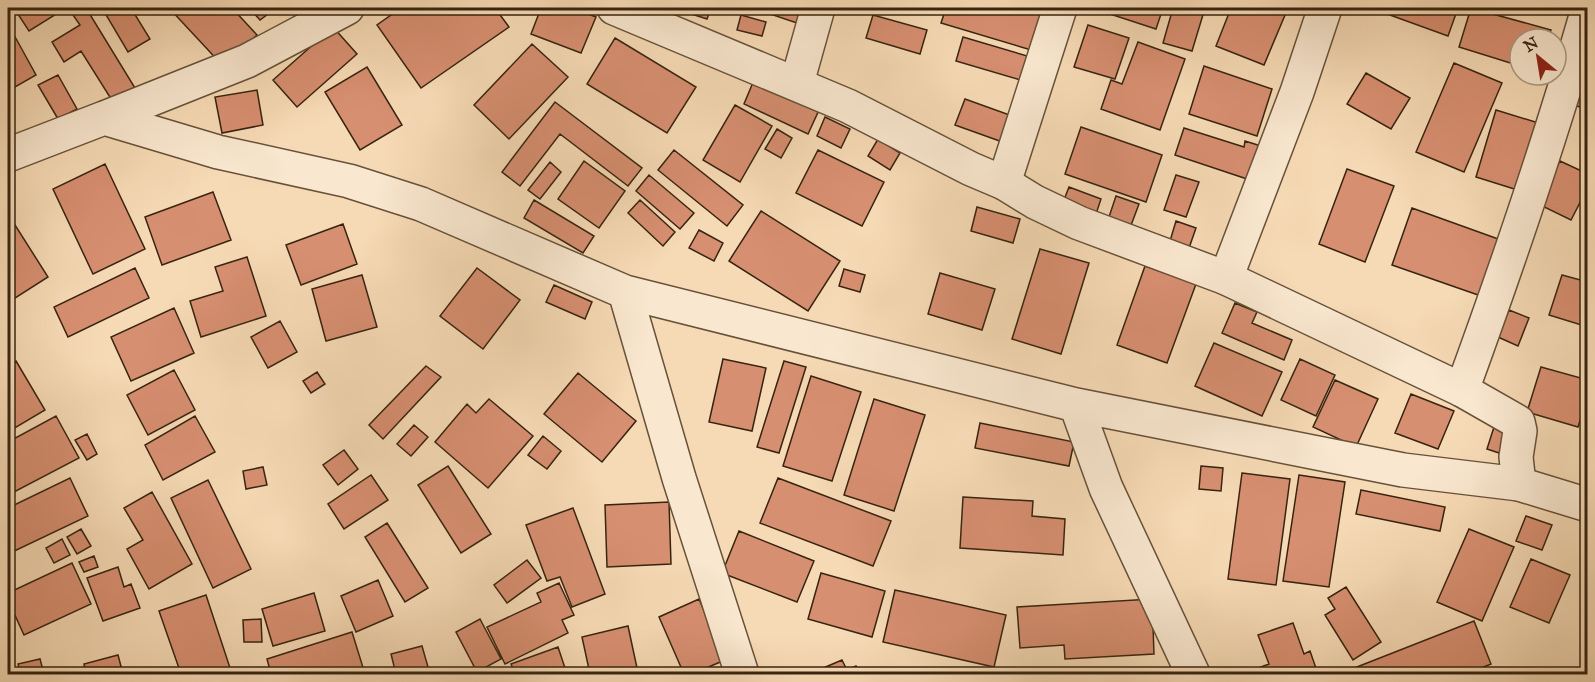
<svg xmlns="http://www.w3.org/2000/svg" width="1595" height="682" viewBox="0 0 1595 682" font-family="'IM FELL Great Primer',serif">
<rect width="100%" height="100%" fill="#f6dab5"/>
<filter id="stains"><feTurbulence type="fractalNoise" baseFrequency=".00333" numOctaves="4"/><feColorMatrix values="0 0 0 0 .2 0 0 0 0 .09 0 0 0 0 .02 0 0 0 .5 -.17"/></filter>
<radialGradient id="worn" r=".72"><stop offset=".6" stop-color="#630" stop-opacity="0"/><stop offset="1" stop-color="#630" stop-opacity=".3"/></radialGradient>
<path fill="#d78f71" stroke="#372410" stroke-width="1.5" d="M14,8h52l-37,23z
M86,8l49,80 -22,14 -32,-51 -17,11 -12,-20 28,-17 -7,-10z
M102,8h29l19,31 -22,13z
M169,8h63l25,27 -34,31z
M249,8h27l-16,12z
M401,8h94l14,19 -88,61 -44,-63z
M541,8h31l24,9 -15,36 -50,-19z
M673,8h38l-4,11z
M752,8h53l-5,16z
M946,8h106l-14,44 -97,-29z
M1106,8h57l-7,21 -52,-17z
M1173,8h32l-13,43 -29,-8z
M1231,8h57l-24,57 -48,-19z
M1393,8h65l-10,28 -58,-21z
M1471,8l80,22 -3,9h-28v27l-61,-19z
M741,15l25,7 -4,14 -25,-6z
M873,15l54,15 -7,24 -54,-16z
M8,24l28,51 -28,16z
M1088,25l41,13 -14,41 -41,-12z
M333,27l24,27 -60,53 -24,-27z
M1588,36v73l-23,-6z
M963,37l71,21 -7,24 -71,-21z
M615,38l81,49 -29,46 -80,-49z
M1138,42l47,17 -25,71 -59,-21 10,-29 11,4z
M532,44l36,33 -59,62 -35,-34z
M1454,63l48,20 -38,89 -48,-20z
M1204,66l68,23 -15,47 -68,-22z
M367,67l35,58 -42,25 -35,-58z
M1366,73l44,25 -19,31 -44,-25z
M58,75l19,34 -19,10 -20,-34z
M754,80l65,30 -11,24 -64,-30z
M257,90l6,35 -41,8 -7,-36z
M965,99l53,19 -10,26 -53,-19z
M555,102l87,66 -14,18 -68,-52 -40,52 -18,-14z
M735,105l37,21 -32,56 -37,-22z
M1496,110l49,15 -21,67 -48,-15z
M825,117l25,12 -9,19 -24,-12z
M1081,127l81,28 -16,47 -81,-28z
M1184,128l60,19 1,-6 16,5 -11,34 -75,-25z
M777,129l15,9 -11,20 -16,-9z
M878,139l22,14 -10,17 -22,-14z
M674,150l69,55 -16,21 -69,-56z
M818,150l66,32 -22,44 -66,-33z
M584,161l41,30 -26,37 -41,-29z
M1560,161l28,13v13l-17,33 -33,-16z
M550,162l11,10 -21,27 -12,-9z
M105,164l40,85 -52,25 -40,-85z
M1347,169l47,17 -29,76 -46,-18z
M649,175l45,38 -14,16 -44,-38z
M1176,175l23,7 -13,35 -22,-7z
M1069,187l32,12 -6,18 -33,-12z
M213,192l18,48 -69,25 -17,-48z
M1116,196l23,8 -9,24 -22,-8z
M534,200l60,36 -11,17 -59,-35z
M640,200l35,32 -12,14 -35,-33z
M977,207l43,12 -7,24 -42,-12z
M1412,208l89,32 -20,56 -89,-31z
M761,211l79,50 -32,50 -79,-50z
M8,214l40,63 -36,23 -4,-6z
M1176,221l20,7 -7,20 -19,-7z
M343,224l14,40 -56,21 -15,-40z
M699,230l24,13 -9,18 -25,-13z
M1040,249l49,14 -28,91 -49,-15z
M247,257l19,59 -65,21 -11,-36 33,-10 -8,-24z
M1145,266l51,18 -29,79 -50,-18z
M135,268l14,30 -81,39 -14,-30z
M477,268l43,32 -37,49 -43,-33z
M844,269l21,6 -5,17 -21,-6z
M940,273l55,16 -13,41 -54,-16z
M362,275l15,52 -51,14 -14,-52z
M1562,275l26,7v45l-39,-12z
M554,285l38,17 -7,17 -39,-17z
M1235,303l22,9 -5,11 40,17 -8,20 -62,-27z
M174,308l20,45 -63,28 -20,-44z
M1509,310l20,8 -11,28 -20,-9z
M280,321l17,31 -29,16 -17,-31z
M1214,343l68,29 -20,44 -67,-30z
M723,359l43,9 -14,63 -43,-9z
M1300,359l35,16 -19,41 -35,-16z
M16,361l29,49 -37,22v-66z
M784,361l22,6 -27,86 -22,-6z
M426,366l15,11 -58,62 -14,-14z
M1541,367l47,13v16l-10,31 -51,-15z
M174,370l21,40 -47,25 -21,-40z
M317,372l8,12 -14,9 -8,-12z
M578,373l58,48 -34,41 -58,-48z
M811,376l50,16 -29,89 -49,-15z
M1335,380l43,19 -22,48 -43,-20z
M1411,394l43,17 -16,38 -43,-16z
M489,399l44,37 -45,52 -53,-46 32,-38 9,9z
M874,399l51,16 -31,96 -50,-16z
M56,416l23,42 -65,34 -6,-11v-39z
M195,416l20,36 -52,28 -18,-35z
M980,423l94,19 -5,24 -94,-18z
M414,425l14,12 -17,19 -14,-12z
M1494,427l21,7 -7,22 -21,-7z
M87,434l10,20 -10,6 -12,-20z
M543,436l18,15 -14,18 -19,-14z
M344,450l14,19 -20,16 -15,-20z
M448,466l43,68 -30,19 -43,-68z
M1201,466l22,2 -2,23 -22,-2z
M263,467l4,18 -21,4 -3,-18z
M1242,473l48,6 -14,106 -48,-6z
M371,475l17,25 -44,29 -16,-25z
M1299,475l46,7 -16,105 -46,-6z
M70,478l18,38 -80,38v-46z
M778,478l113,43 -18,45 -113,-43z
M208,480l43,89 -38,19 -42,-90z
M1361,490l84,17 -5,24 -84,-17z
M152,492l40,72 -43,25 -22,-40 16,-9 -19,-32z
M963,497l70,4 -1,15 33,3 -2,36 -103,-7z
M669,502l2,62 -64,3 -2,-62z
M573,508l32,86 -33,13 -12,-30 -13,4 -21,-56z
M1526,516l26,9 -10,25 -26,-9z
M387,523l41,65 -23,14 -40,-65z
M81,529l10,17 -14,8 -10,-17z
M1469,529l45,18 -32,74 -45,-19z
M739,531l75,30 -17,41 -75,-29z
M62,539l8,16 -16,8 -8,-15z
M94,556l4,11 -14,5 -5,-10z
M1531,559l39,16 -21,48 -39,-16z
M527,560l14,18 -34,25 -13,-18z
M72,563l19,41 -67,31 -16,-35v-7z
M118,567l6,20 7,-3 9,24 -37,13 -16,-43z
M821,573l64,18 -13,46 -64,-18z
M378,580l15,36 -37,16 -15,-36z
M559,583l15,32 -12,5 6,13 -63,31 -18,-37 54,-25 -4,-9z
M1346,587l35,55 -28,18 -28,-45 10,-6 -7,-11z
M895,590l111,25 -12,52 -111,-25z
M314,593l11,38 -52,15 -11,-37z
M206,595l26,79h-51l-22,-63z
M699,599l26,61 -33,14h-8l-25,-57z
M1152,599l2,55 -89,5 -1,-14 -44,3 -3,-41z
M261,619l1,23h-18l-1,-22z
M480,619l21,40 -24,13 -21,-40z
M1474,621l17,43 -25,10h-127z
M1293,623l11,31 6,-3 8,23h-76l27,-10 -11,-29z
M628,626l9,42 -27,6h-20l-8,-37z
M352,632l13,42h-94l-4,-15z
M422,646l8,28h-34l-5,-20z
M558,647l9,27h-52l-4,-10z
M118,655l5,19h-37l-2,-10z
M40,659l4,15h-23l-3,-10z
M842,660l5,10 9,-4 4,8h-51z
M1034,668l2,6h-22z"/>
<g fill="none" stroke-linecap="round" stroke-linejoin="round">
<g stroke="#675239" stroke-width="36">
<path id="minor" d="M797,83l21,-75
M104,118l143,-57 100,-53
M8,155l96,-37 114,34 131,29 72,23 204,88 451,113 327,65 116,14 69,21
M1004,183l56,-175
M1226,278l71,-186 28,-84
M625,292l54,186 63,196
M1462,390c46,-126 89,-252 126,-381
M1076,405l30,83 87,186"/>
</g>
<g stroke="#675239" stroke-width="36">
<path id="tertiary" d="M614,8l234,98 123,63 33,14 31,19 44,21 147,55 236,112 56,32 2,9 -4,26 3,27"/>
</g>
<use href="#minor" stroke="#f9e7cf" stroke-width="33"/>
<use href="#tertiary" stroke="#f9e7cf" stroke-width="33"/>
</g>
<rect width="1595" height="682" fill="none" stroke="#f6dab5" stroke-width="30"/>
<rect x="9" y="9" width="1577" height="664" fill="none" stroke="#372410" stroke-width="3"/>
<rect x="15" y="15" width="1565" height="652" fill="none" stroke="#372410" stroke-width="1.5"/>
<g transform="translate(1538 57) rotate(330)"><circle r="28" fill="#f9e7cf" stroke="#ab9983" stroke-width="1.5"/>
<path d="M0-4.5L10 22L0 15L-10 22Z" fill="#8f2418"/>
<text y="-9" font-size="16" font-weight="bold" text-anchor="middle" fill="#372410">N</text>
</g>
<rect width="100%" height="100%" filter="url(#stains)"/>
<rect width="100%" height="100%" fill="url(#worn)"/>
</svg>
